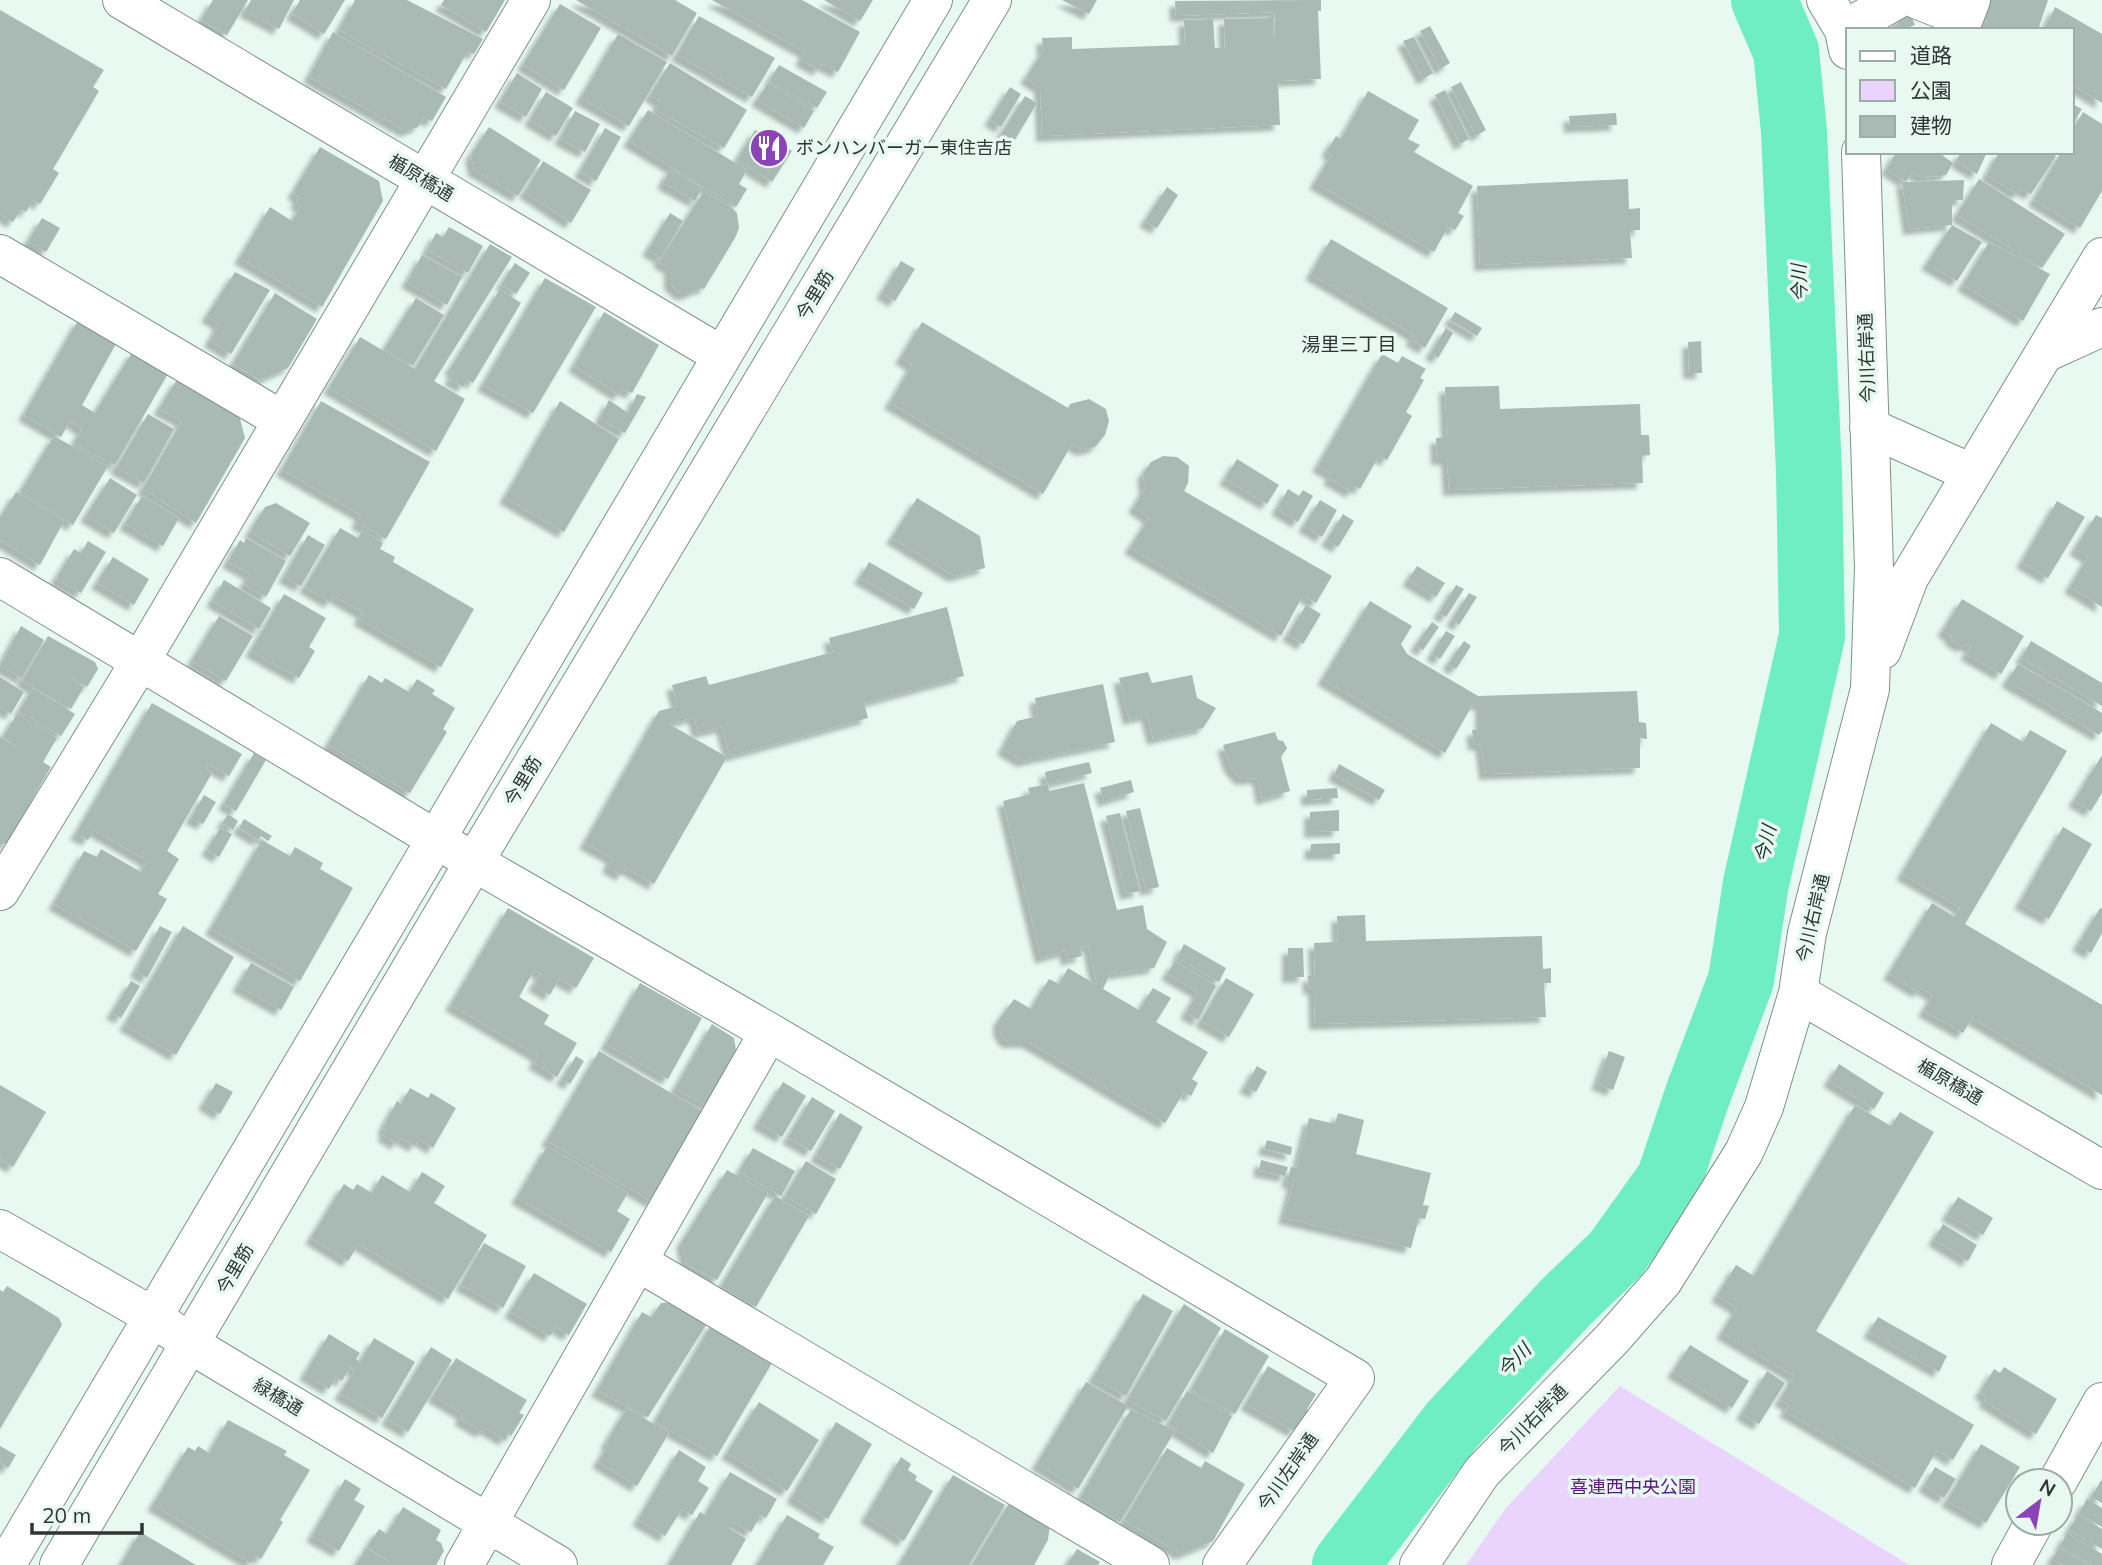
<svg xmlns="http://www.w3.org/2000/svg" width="2102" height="1565" viewBox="0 0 2102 1565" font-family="Mulish,'Noto Sans JP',sans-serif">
<defs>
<filter id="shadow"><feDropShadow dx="-6" dy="6" stdDeviation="2" flood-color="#0004"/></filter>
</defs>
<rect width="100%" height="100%" fill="#e8f9f2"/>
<path fill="#ead3fd" d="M1620,1386l289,179h-443l40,-57z"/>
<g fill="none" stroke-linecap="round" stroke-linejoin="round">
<path stroke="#6feec3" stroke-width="66" d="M1345,1565l107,-140 114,-123 50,-48 53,-74 29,-86 43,-114 15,-97 56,-247 -3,-164 -15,-341 -8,-80 -22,-51"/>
</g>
<path fill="#a9b9b3" filter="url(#shadow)" d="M213,0h35l-21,35 -26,-15z
M251,0h43l-15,29 -34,-18z
M300,0h45l-21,34 -32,-20z
M355,0h52l76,39 -9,15 -6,-3 -22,38 -107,-59z
M444,0h61l-19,32 -45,-27z
M576,0h99l22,13 -25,43z
M712,0h90l58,32 -22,40 -16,-8 -3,6 -18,-10 4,-8z
M824,0h49l-13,21z
M1062,0h35l-8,14z
M1321,0v11h-3l3,68 -43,2 2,44 -238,11 -2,-49 -14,-9 17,-27 -1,-13 30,-1v12l113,-4 -1,-25 29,-1 2,29h10l-1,-29 49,-1 1,28 1,-34 -99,4 -1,-15z
M1984,0h64l-10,30h-65z
M560,4l41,24 -37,62 -41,-25z
M2055,7l47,27v69l-30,-18v-55h-28z
M0,10l104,60 -11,17 6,4 -46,78 6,4 -19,31 -7,-4 -7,12 -5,-3 -8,13 -13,-8z
M1910,13l5,12 -14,5 -5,-11z
M699,16l76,42 -23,39 -75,-42z
M1430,26l20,37 -10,6 -20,-38z
M333,32l113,65 -14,24 -8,-3 -6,9 -12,4 -97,-54z
M618,34l49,28 -38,64 -48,-28z
M1414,37l19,36 -10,6 -20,-38z
M670,63l77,47 -23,38 -68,-38 4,-9 -10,-6z
M779,65l48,27 -10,16 -48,-27z
M517,73l25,16 -16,28 -26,-15z
M1461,82l25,48 -10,6 -25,-49z
M768,83l46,28 -10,17 -47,-28z
M1010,87l11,7 -20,33 -11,-7z
M1445,90l24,49 -9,5 -25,-49z
M1368,91l51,29 -11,19 12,6 -6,7 59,34 -15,27 6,3 -9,14 -7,-3 -14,25 -119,-69 17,-29 -5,-3 9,-15 5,3z
M546,92l27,16 -17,28 -26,-16z
M1025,96l12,7 -27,45 -13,-7z
M2072,104l10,5 -10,16z
M648,110l99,60 -8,14 8,5 -11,18 -107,-66z
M575,111l25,13 -15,28 -25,-13z
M2083,112l19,12v67l-22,37 -46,-28 27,-48h11v-21z
M1616,113l1,12 -47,2 -1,-11z
M489,127l52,33 -23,36 -44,-26 -3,-15z
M605,128l16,9 -25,44 -16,-9z
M755,130l37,21 -20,31 -35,-22z
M320,147l59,34 4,20 -61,106 -82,-49 30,-51 22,14 9,-15 -5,-3 3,-6 -6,-4z
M1896,152h42l15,11 -7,12 -24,3 -10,-6 -6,10 58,-2 -1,20h-11v25l-43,4 -7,-47h4l-19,-13z
M1961,152h26l-10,22 -21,-13z
M1999,152h50l7,4 -25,38 -10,-5 -4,5 -30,-19z
M543,161l48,29 -20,33 -46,-31z
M670,169l32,19 -7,13 -32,-18z
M1628,179l1,30 11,-1v22h-10l2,28 -152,7 -3,-79z
M1979,179l86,55 -23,34 -85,-53z
M1167,187l11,8 -21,33 -12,-7z
M704,191l28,17 5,5 2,15 -4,10 -31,51 -3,-1 -14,6h-6l-11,-10v-16l-11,-6z
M670,213l13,8 -22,37 -13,-8z
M42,218l18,10 -14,24 -18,-10z
M1952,225l30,17 -25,39 -30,-17z
M449,227l34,19 -15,27 -41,-23 9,-17 7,4z
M1331,239l117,69 -23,40 -14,-8 3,-5 -103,-61z
M1989,242l61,32 -27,47 -60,-36z
M490,244l22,13 -78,124 31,18 -29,52 -107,-63 31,-51 55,32z
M422,255l40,22 -15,28 -40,-23z
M901,261l14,8 -20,32 -13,-8z
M515,263l15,10 -14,21 -15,-9z
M235,272l35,18 -39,64 -21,-13 9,-17 -12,-8z
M545,278l51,29 -63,106 -50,-28z
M500,289l21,14 -48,80 -6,-4 -4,8 -13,-8 4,-7 -4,-3z
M275,293l42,26 -29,49 -28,12 -27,-16z
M416,298l28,17 -31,51 -28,-18z
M604,312l55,33 -27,48 -9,-4 -4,6 -45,-29z
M1455,312l27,16 -5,8 -27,-16z
M79,319l38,23 -35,63 13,8 38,-62 36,21 -54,93 -41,-21 8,-15 -12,-8 -9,16 -37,-22z
M922,322l146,86 2,-4 19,-5 17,10 3,12 -4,14 -10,12 -13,3 -10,-6 -29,50 -153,-91 22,-38 -11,-7z
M1446,328l7,5 -15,25 -7,-5z
M1701,341l1,32h-13l-1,-31z
M1382,354l16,9 4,-7 24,13 -6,9 4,2 -18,32 6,4 -25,44 -8,-4 -19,33 -5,-3 -3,6 -23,-13 3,-5 -14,-8z
M178,378l61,37 6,23 -49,85 -53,-34 39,-68 -23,-12z
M1499,386l1,23 140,-5 1,31h8l1,20 -8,1 1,27 -194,7 -2,-31h-10l-1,-21 11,-1 -2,-50z
M637,394l9,3 -21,36 -25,-14 9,-19 19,13z
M321,401l109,61 -44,77 -29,-16 4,-8 -79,-45z
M560,401l59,38 -55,93 -59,-34z
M148,414l26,15 -30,54 -28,-15z
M54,436l54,30 -35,59 -52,-34z
M1163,456l14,1 12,9 -1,17 -4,8 148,85 -16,27 -13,-8 -22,41 -151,-88 19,-30 -15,-11 11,-19 -2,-14 8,-12z
M1237,459l42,26 -12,19 -42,-25z
M110,478l27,17 -23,38 -28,-17z
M1288,489l11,7 4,-6 10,6 -15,26 -21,-13z
M16,492l48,29 -24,44 -40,-25v-22z
M142,496l37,22 -16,28 -38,-22z
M917,498l63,38 5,32 -31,8 -62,-38z
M1320,500l17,10 -15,27 -18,-11z
M2057,501l28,16 -37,61 -26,-16z
M276,503l34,20 -20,33 -40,-24 15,-25z
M1343,514l11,7 -16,26 -11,-7z
M2096,515l6,3v89l-32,-20 18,-30 -13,-8z
M340,528l18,10 4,-8 21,13 -3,6 15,8 -2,5 81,47 -33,58 -82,-48 4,-6 -29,-17 -4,6 -25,-15z
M308,535l17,10 -24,41 -17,-9z
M246,538l40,23 -20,36 -22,-13 6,-10 -22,-12 12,-22 4,3z
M88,541l18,11 -25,41 -25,-14 18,-30 7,4z
M113,557l36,22 -15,26 -37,-22z
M869,562l54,31 -9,16 -54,-31z
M1417,566l28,17 -9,14 -28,-17z
M224,580l47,28 -12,21 -47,-28z
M1456,585l8,4 -18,28 -7,-4z
M1469,593l8,4 -18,28 -7,-5z
M284,594l42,24 -17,29 6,4 -16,27 -48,-27z
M1962,599l62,37 -23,38 -35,-20 5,-7 -6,-3 -2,3 -13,-8 2,-3 -9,-5z
M1370,601l42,25 -11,18 6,10 71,42 159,-5 2,31 7,1 1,16 -7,-1v30l-155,6 -4,-30 -7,1 -2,-15 9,-1v-25h-8l-28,49 -122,-74z
M1306,605l15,9 -18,30 -15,-9z
M947,607l17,69 -100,27 4,15 -138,38 -8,-29 -24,6 -4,-16 -25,7 58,33 -73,127 -28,-16 -4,7 -14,-8 4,-9 -27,-15 74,-132 19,-5 -6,-21 34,-9 3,9 124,-33 -4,-14z
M219,616l34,20 -27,45 -34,-20z
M1432,622l7,5 -16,23 -7,-5z
M21,626l23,14 -22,38 -22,-12z
M1446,631l9,5 -15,23 -8,-5z
M48,636l47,26 3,7 -11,18 -18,-10 15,10 -13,22 -49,-28z
M1464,641l7,5 -15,23 -8,-5z
M2031,641l71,42v23l-81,-48z
M2018,664l84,49v18l-3,4 -92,-54z
M1148,672l4,11 40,-8 5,23 19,10 -13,20 -50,11 -6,-24 -18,4 -10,-41z
M369,675l13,8 3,-5 24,14 8,-13 18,11 -3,4 23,14 -12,21 4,3 -37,61 -82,-48z
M0,677l24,15 -13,22 -11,-7z
M1103,684l12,58 -93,19 -19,-12 14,-28 21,-5 -3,-18z
M33,688l42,26 -14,22 -42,-25z
M152,703l90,51 -13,22 -21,-12 -2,5 6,4 -45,78 12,8 -21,35 9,5 -31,52 -82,-47 30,-53 13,6 4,-8 40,23 6,-11 -53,-31 -6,10 -12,-6z
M17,714l40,24 -14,24 8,5 -44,76 -7,2v-108l21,12 -18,-12z
M1991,723l32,19 7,-12 37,21 -102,173 137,81v90l-130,-77 -9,15 -39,-22 9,-16 -12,-7 -2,4 -30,-18 43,-71 23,14 5,-9 -58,-34z
M1275,732l3,8 5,1 4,7 -6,9 9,34 -28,8 -4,-21 -16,1 -4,-3 -8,-10 -7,-21z
M254,753l12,7 -30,51 -12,-7z
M2102,755v38l-11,18 -17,-10z
M1089,762l3,11 -45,11 -2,-12z
M1339,764l46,26 -6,10 -45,-25z
M1131,780l3,12 -30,9 -4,-13z
M1084,783l33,127 26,-5 4,24 20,13 -13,26 -44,6 -7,15 36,21 14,-22 18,10 -15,24 52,30 -16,27 6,4 -7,13 -7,-4 -19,31 -137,-81h-19l-5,-3 -5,-10v-9l15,-21 17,10 18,-30 10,5 9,-16 29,17 -8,-39 -9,2 2,8 -15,4 -2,-9 -24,7 -38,-157 27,-7 -2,-6 20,-4 1,7z
M1337,788l1,10 -31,2v-10z
M204,795l12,7 -13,22 -12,-6z
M1140,808l19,79 -13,3 -20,-79z
M1339,810v21l-29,1v-20z
M1120,813l20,78 -14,3 -20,-78z
M228,814l10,7 -5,9 -11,-7z
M244,819l28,17 -4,5 -7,-5 -3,4 -19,-12z
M2063,827l29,17 -43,75 -29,-16z
M220,828l12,6 -13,23 -12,-7z
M262,840l28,16 5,-9 28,16 -3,6 33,19 -53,93 -89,-52z
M1340,843v11h-30l1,-10z
M508,908l86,50 -18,30 -17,-9 -9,16 -16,-10 7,-11 -7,-4 -15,27 30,18 -5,9 33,19 -20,34 -23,-14 4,-7 -87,-51z
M2100,908l2,1v24l-11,20 -13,-8z
M1365,915l1,26 176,-5 1,33 8,-1v15h-7l2,34 -231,7 -1,-35 -5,-1 -1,-12h7l-1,-33 24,-1 -1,-26z
M160,926l12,6 -25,46 -11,-7z
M183,926l51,31 -58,98 -51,-30z
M1184,944l42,24 -7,14 -42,-24z
M1288,948h15l1,29h-16z
M1175,961l41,25 -18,34 -12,-7 12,-21 -31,-18z
M251,963l43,24 -13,23 -43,-24z
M1226,978l28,16 -25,43 -28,-16z
M131,981l9,5 -19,32 -9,-5z
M640,983l62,35 -34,61 -62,-35z
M712,1024l22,14 3,19 -29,49 -33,-17z
M599,1051l105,61 -51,90 -106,-61z
M1609,1051l16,6 -12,33 -16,-6z
M576,1056l8,5 -14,23 -8,-5z
M1839,1064l45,29 -10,16 -45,-28z
M1257,1066l10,6 -11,20 -11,-5z
M783,1082l23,14 -24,41 -24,-14z
M216,1083l17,9 -13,22 -16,-10z
M0,1085l46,27 -33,55 -13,-8z
M410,1088l18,10 3,-5 25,15 -23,40 -14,-9 -4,7 -15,-8 -3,6 -14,-9 3,-5 -3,-2 14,-27 4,3z
M812,1097l23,14 -24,40 -23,-13z
M1855,1105l36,21 9,-14 34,20 -118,199 158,94 -21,35 -16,-10 -22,38 -130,-77 4,-6 -9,-5 14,-24 -72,-43 15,-25 -20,-12 19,-31 18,11z
M840,1113l23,14 -23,42 -24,-13z
M1338,1113l26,7 -8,34 75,19 -8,32 6,1 -4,13 -6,-1 -8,30 -127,-30 9,-35 -6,-1 4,-15 6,1 12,-50 26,6z
M1267,1140l25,7 -1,8 -27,-6z
M547,1146l81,47 -11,18 13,8 -19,33 -94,-54z
M753,1148l42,23 -14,25 -42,-24z
M1261,1160l27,7 -3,9 -26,-5z
M806,1161l30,18 -20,35 -31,-18z
M727,1170l41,23 -51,87 -30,-15 -5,-23z
M422,1172l23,14 -11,17 53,32 -39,64 -89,-55 -11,17 -37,-23 33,-54 9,6 4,-6 15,9 10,-18 28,17z
M775,1196l34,20 -53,91 -35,-20z
M1958,1197l35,21 -10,17 -36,-20z
M1943,1224l34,21 -9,16 -34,-21z
M484,1243l42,23 -23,42 -42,-23z
M534,1273l53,31 -18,31 -13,-8 -6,9 -40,-24z
M7,1286l52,32 3,7 -62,104v-139l3,2z
M1143,1294l30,17 -47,85 -33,-18z
M673,1302l35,20 -60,95 -51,-26 45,-79 9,5 10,-14z
M1184,1304l37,24 -55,93 -39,-21z
M1878,1317l69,39 -8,16 -70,-40z
M713,1322l62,36 -58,98 -62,-34z
M1225,1329l44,27 -34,58 -44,-24z
M329,1334l31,19 -4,6 4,3 14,-24 41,24 -33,56 -42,-24 15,-24 -5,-3 -8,14 -6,-4 -7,12 -24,-15z
M1690,1345l59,36 -17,27 -59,-36z
M431,1347l21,13 -44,72 -21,-13z
M456,1358l71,42 -8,13 5,2 -13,21 -3,-2 -3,6 -20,-12 -3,4 -22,-13 3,-5 -30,-18z
M1268,1366l48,28 -9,15 6,3 -6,10 -5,-4 -8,13 -48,-27z
M2004,1367l53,32 -21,35 -52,-33 3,-4 -7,-4 14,-24 6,4z
M1767,1371l18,12 -26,41 -17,-10z
M1086,1382l42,24 -50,83 -41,-25z
M1187,1391l45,25 -19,37 -45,-28z
M759,1402l60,38 -32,51 -60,-38z
M627,1408l42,25 -32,53 -39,-24 11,-18 -3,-1z
M1131,1409l44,22 -55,91 -40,-24z
M228,1420l59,31 -3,4 26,15 -30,50 3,2 -22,37 -5,-3 -5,7 -98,-58 35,-58 7,4 3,-5 11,7z
M836,1422l36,22 -44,75 -36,-22z
M1981,1444l39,23 -34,56 -39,-22z
M0,1446l16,9 -8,13 -8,-5z
M1167,1448l34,20 4,-7 40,23 -32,57 -32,13 -57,-34z
M679,1450l27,17 -8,14 11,7 -17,27 -10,-6 -17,27 -27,-16z
M901,1457l10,7 -3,6 9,6 -2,4 18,11 -29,50 -38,-24z
M1935,1467l21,12 -12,19 -20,-12z
M730,1472l47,27 -11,19 -5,-3 -10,17 -19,-10 -3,6 17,11 -15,26h-62l31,-53 5,3z
M953,1475l52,30 -36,60h-62l-6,-3z
M345,1479l16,10 -7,11 11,6 -26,45 -27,-15z
M2102,1479v24l-11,-6z
M2087,1499l15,9v19l-23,-14z
M1011,1500l39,24 -2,16 -14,25h-62z
M403,1507l38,23 -5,10 5,3 3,8 -8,14h-42l-27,-18 12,-18 8,5z
M787,1515l33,19 -2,4 16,9 -11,18h-66z
M2078,1515l24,14v20l-33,-19z
M140,1532l56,33h-75z
M2067,1533l35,21v11h-10l-32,-19z
M366,1548l28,17h-38z
M2059,1548l29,17h-25l-11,-6z
M1077,1549l23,13 -2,3h-31z"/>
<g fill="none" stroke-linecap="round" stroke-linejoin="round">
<g stroke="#81918a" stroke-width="40">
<path id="minor" d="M122,0l599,355
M1826,0l18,30 4,20
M1918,0l46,18 7,-18
M1844,30l52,-30
M0,254l282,166
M2045,353l57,-26
M1869,427l102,46
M0,577l474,285 295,170 586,346 -133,187
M1882,650l27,-72 193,-321
M0,891l141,-231 390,-660
M1798,993l304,177
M0,1229l154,88 36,27 368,221
M638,1262l512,303
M2058,1481l44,-79
M6,1565l927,-1565
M59,1565l415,-703 518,-862
M464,1565l305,-533
M1419,1565l63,-93 130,-133 51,-58 81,-129 20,-45 34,-114 9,-60 63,-244 4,-121 -13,-416
M2011,1565l23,-42"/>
</g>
<use href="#minor" stroke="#fff" stroke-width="38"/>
</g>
<defs>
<g id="restaurant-disc" transform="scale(2.0125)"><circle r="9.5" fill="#8a44b7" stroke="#e8f9f2"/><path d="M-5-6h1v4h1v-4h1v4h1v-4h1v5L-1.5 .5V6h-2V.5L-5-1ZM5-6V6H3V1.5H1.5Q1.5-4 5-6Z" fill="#fff"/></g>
</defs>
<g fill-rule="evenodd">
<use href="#restaurant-disc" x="769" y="148"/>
</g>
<g text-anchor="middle" stroke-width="7" stroke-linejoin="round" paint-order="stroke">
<g font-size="18" fill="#2f3533" stroke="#e8f9f2" text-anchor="start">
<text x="796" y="154">ボンハンバーガー東住吉店</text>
</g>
<g font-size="18" fill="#2f3533" stroke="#e8f9f2">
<text transform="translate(421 178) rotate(31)" y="6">楯原橋通</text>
<text transform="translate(815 295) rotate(-59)" y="6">今里筋</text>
<text transform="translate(1867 358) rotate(-92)" y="6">今川右岸通</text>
<text transform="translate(523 781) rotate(-59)" y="6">今里筋</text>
<text transform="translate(1813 918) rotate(-77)" y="6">今川右岸通</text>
<text transform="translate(1950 1082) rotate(30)" y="6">楯原橋通</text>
<text transform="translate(235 1269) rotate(-60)" y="6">今里筋</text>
<text transform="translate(278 1397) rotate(31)" y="6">緑橋通</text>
<text transform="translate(1533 1420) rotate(-46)" y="6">今川右岸通</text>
<text transform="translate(1288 1472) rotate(-55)" y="6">今川左岸通</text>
</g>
<g font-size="18" fill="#58187b" stroke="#e8f9f2">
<text x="1633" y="1493">喜連西中央公園</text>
</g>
<g font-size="19" font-style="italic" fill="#1b3129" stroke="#e8f9f2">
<text transform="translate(1799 283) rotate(-92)" y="7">今川</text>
<text transform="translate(1765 844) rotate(-77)" y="7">今川</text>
<text transform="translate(1514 1360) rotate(-46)" y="7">今川</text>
</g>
<g font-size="19" fill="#2f3533" stroke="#e8f9f2">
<text x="1349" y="351">湯里三丁目</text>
</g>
</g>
<rect x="1846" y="28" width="228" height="126" fill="#e8f9f2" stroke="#9eaba6" stroke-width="2"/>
<rect x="1860" y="51" width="35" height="10" fill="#ffffff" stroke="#9eaba6" stroke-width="2"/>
<text x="1910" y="63" font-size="21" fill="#2f3533">道路</text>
<rect x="1860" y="80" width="35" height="21" fill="#ead3fd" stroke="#9eaba6" stroke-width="2"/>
<text x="1910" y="98" font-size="21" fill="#2f3533">公園</text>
<rect x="1860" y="116" width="35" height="21" fill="#a9b9b3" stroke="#9eaba6" stroke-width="2"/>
<text x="1910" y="133" font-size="21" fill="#2f3533">建物</text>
<g transform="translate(2039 1502) rotate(31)"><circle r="33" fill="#e8f9f2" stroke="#9eaba6" stroke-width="2"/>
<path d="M0-5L12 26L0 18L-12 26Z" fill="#8a44b7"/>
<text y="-10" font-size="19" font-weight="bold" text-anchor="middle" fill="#2f3533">N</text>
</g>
<path d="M32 1523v10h110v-10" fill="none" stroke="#2f3533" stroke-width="3.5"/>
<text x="42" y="1523" font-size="21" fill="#2f3533" stroke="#e8f9f2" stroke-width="5" paint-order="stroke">20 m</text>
</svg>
